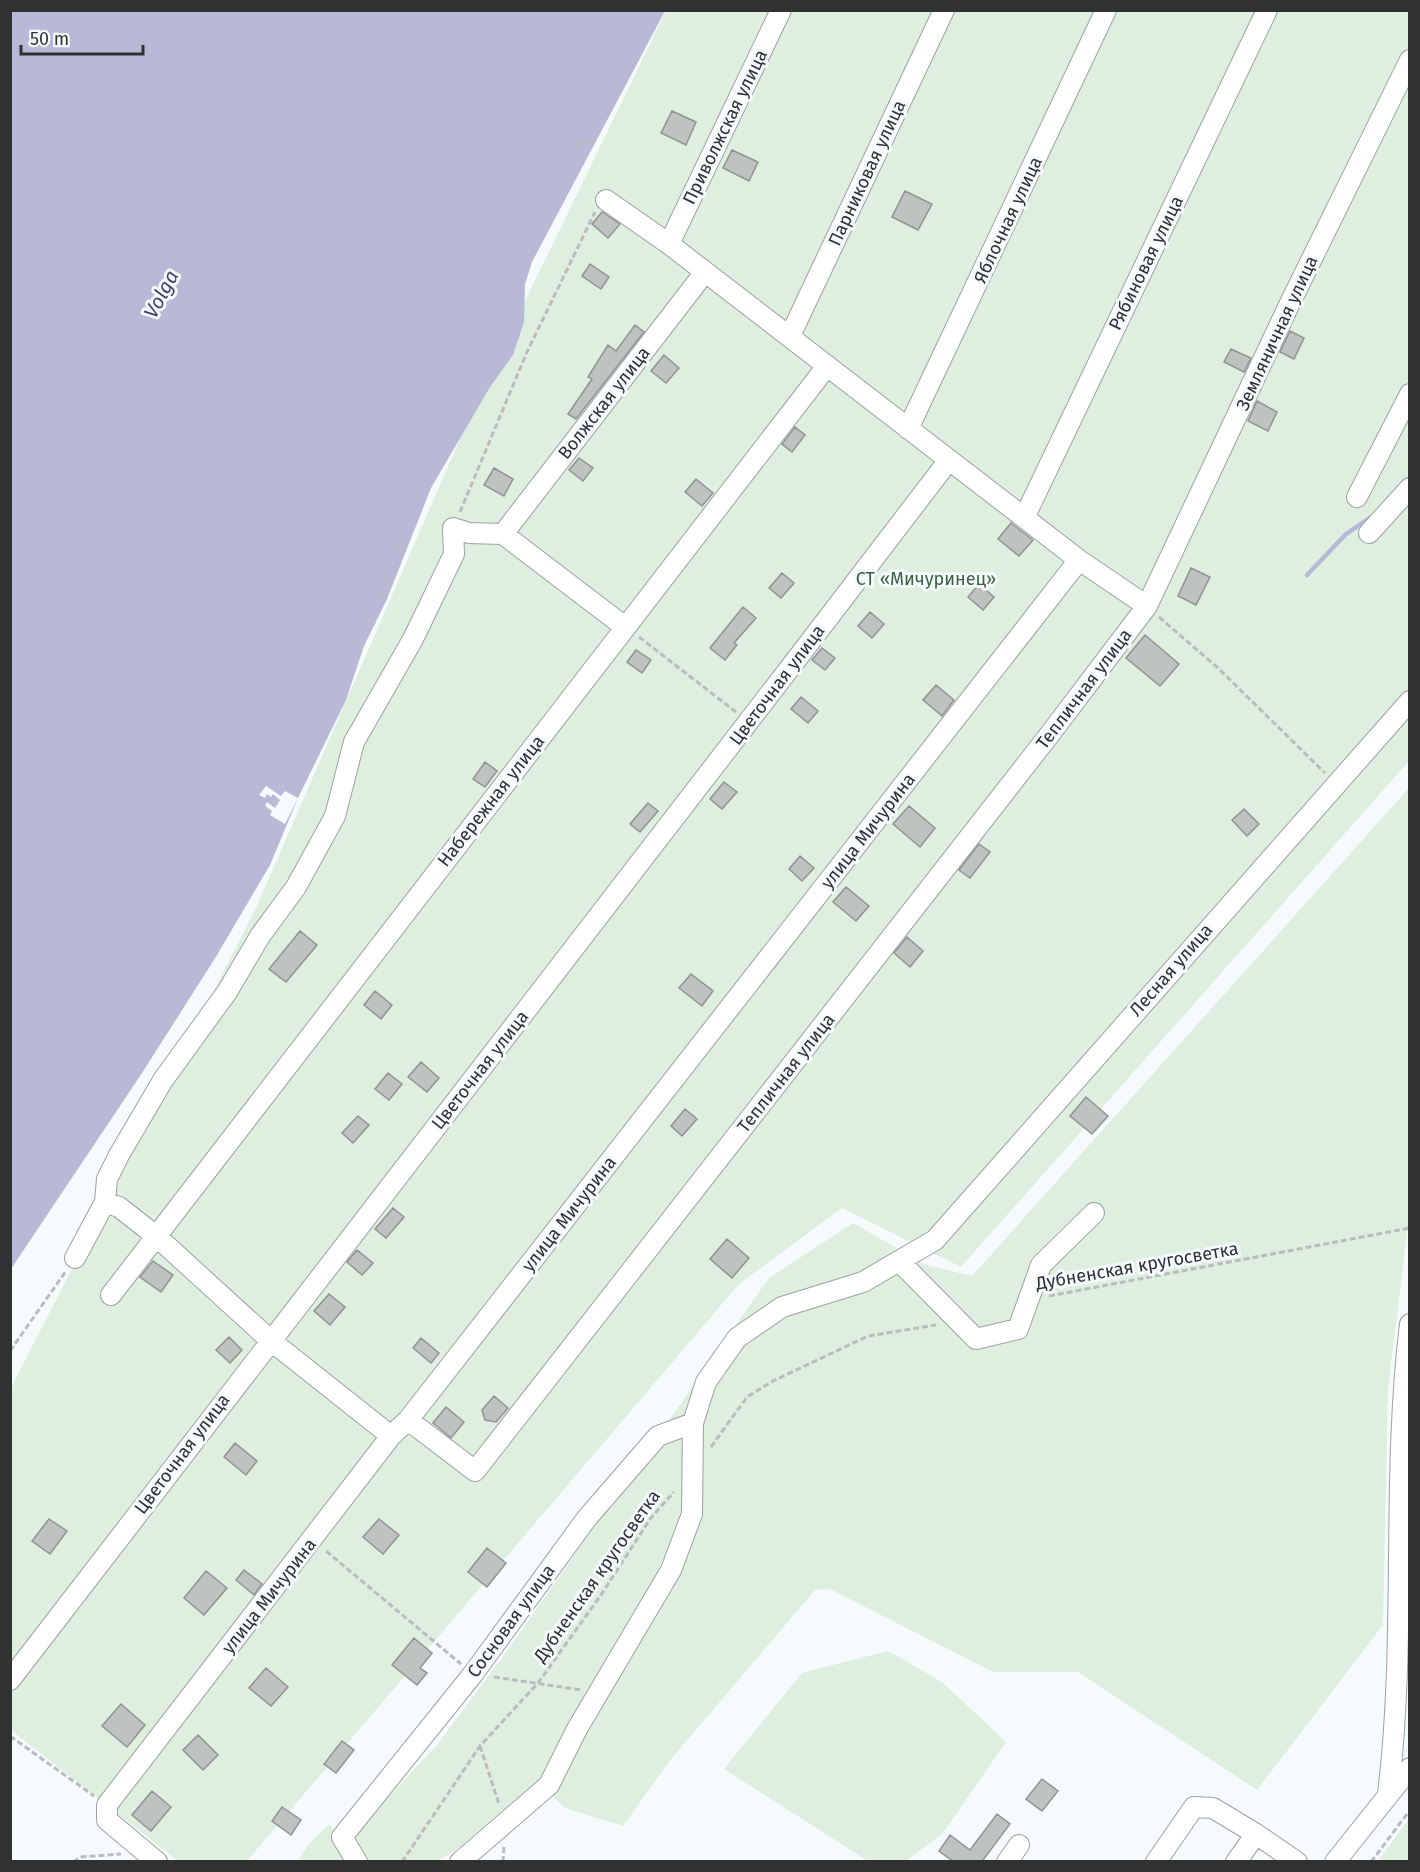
<svg xmlns="http://www.w3.org/2000/svg" width="1420" height="1872" viewBox="0 0 1420 1872" font-family="'Fira Sans',sans-serif">
<rect width="100%" height="100%" fill="#f5fafc"/>
<path fill="#deeedf" d="M666,11h743v750l-448,506 -119,-59 -103,76 -492,577h-69l-167,-131 -1,-340 246,-482 221,-508z
M1409,788l1,421 -22,180 -5,236 -126,165 -179,-118h-85l-163,-83 -15,1 -144,169 -48,67 -58,-18 -29,-26 -80,68 -19,11h-71l-16,-23 87,-93 65,-87 267,-380 84,-55 73,42 46,11z
M888,1651l54,31 64,60 -63,91 -37,28h-38l-144,-92 78,-96z
M1409,1819v42h-31z
M330,1824l18,37 -51,1 12,-18z"/>
<path fill="#b7b9d6" d="M11,11h654l-133,251 -7,22 -1,38 -11,33 -23,32 -59,101 -44,111 -23,47 -18,54 -48,98 -28,67 -56,95 -72,113 -131,196z"/>
<path fill="#f5fafc" d="M266,786l15,10 4,-5 13,7 -13,26 -15,-9 2,-4 -7,-5 2,-4 8,6 5,-8 -7,-6 -2,3 -4,-3 -2,4 -6,-3z"/>
<g fill="none" stroke-linecap="round" stroke-linejoin="round">
<path stroke="#b7b9d6" stroke-width="4.5" d="M1307,575l39,-41 25,-17"/>
</g>
<path fill="#bec3c2" stroke="#8f9392" stroke-width="1.5" d="M672,111l24,11 -10,23 -25,-12z
M732,150l26,12 -9,19 -26,-13z
M905,191l27,13 -14,26 -26,-13z
M602,212l18,12 -12,14 -16,-14z
M590,264l19,13 -8,12 -19,-13z
M635,325l9,7 -68,87 -8,-5 24,-35 -4,-2 20,-32 8,6z
M1290,331l14,7 -10,21 -14,-7z
M1231,349l20,9 -7,14 -20,-10z
M664,355l15,13 -13,15 -15,-12z
M1257,401l20,11 -9,19 -20,-10z
M795,427l10,8 -13,17 -10,-8z
M579,458l14,10 -10,13 -14,-11z
M494,468l19,11 -9,17 -20,-11z
M696,479l17,14 -11,13 -17,-14z
M1011,523l22,17 -14,16 -21,-17z
M1191,568l19,9 -14,28 -18,-9z
M782,573l12,10 -13,15 -12,-10z
M979,584l15,13 -11,13 -15,-13z
M743,607l13,11 -22,25 3,2 -12,15 -15,-12z
M870,612l14,12 -12,14 -14,-12z
M1145,635l34,29 -19,22 -34,-28z
M822,648l13,10 -10,12 -13,-10z
M636,650l15,10 -9,13 -15,-11z
M936,685l18,15 -12,16 -19,-16z
M801,697l17,14 -10,12 -17,-14z
M485,762l12,9 -12,16 -12,-8z
M724,782l13,10 -15,17 -12,-10z
M648,803l10,8 -18,21 -10,-8z
M909,806l26,22 -15,19 -27,-23z
M1244,809l15,15 -12,12 -15,-16z
M979,844l11,8 -20,26 -11,-8z
M800,856l14,12 -12,13 -13,-12z
M846,887l23,19 -13,15 -23,-19z
M300,931l17,14 -31,37 -17,-13z
M907,937l16,14 -13,16 -16,-14z
M691,974l22,17 -11,15 -23,-18z
M375,991l17,14 -11,14 -17,-14z
M421,1062l18,16 -12,14 -19,-15z
M388,1073l14,11 -13,16 -14,-11z
M1086,1097l22,19 -16,18 -22,-18z
M685,1109l12,10 -15,17 -11,-10z
M358,1116l11,9 -16,18 -11,-10z
M393,1208l11,9 -18,21 -11,-9z
M727,1239l22,19 -17,20 -22,-19z
M357,1250l16,13 -11,12 -15,-13z
M153,1261l20,14 -12,17 -21,-15z
M329,1294l16,13 -15,18 -16,-14z
M229,1337l13,13 -12,13 -14,-13z
M421,1338l18,15 -8,10 -18,-15z
M494,1396l14,12 -12,14 -11,-2 -3,-10z
M446,1407l18,15 -13,16 -18,-15z
M235,1443l22,18 -11,14 -22,-18z
M49,1519l18,12 -17,23 -18,-13z
M379,1519l20,16 -16,19 -20,-17z
M487,1548l19,15 -19,24 -19,-15z
M244,1570l18,14 -8,11 -18,-15z
M206,1571l21,17 -23,27 -20,-17z
M414,1638l18,15 -12,15 7,5 -10,12 -25,-20z
M266,1668l22,19 -17,19 -22,-18z
M121,1704l24,21 -18,22 -25,-21z
M198,1735l20,20 -15,15 -20,-20z
M342,1741l12,9 -18,23 -12,-9z
M1042,1779l16,12 -16,20 -16,-12z
M152,1791l19,16 -20,24 -19,-16z
M282,1807l19,13 -10,15 -19,-14z
M997,1814l13,10 -27,36 3,2h-32l-15,-11 11,-16 20,15z"/>
<g fill="none" stroke-linecap="round" stroke-linejoin="round">
<g stroke="#9da1a3" stroke-width="22">
<path id="minor" d="M606,200l63,44 410,316 68,46
M669,244l112,-234
M790,336l154,-326
M908,429l198,-419
M1357,497l53,-103
M1025,516l242,-506
M1369,533l41,-45
M503,534l202,-262
M105,1202l14,5 37,29 114,104 121,96
M75,1258l30,-56 2,-23 12,-24 44,-75 64,-88 33,-56 36,-49 39,-71 19,-74 59,-103 41,-85 -1,-26 16,5 34,1 122,93
M899,1261l77,78 42,-10 23,-64 53,-52
M111,1295l716,-929
M408,1420l67,51 575,-737 97,-128 143,-303 120,-243
M10,1680c312,-408 628,-812 939,-1220
M1388,1794c19,-156 3,-314 22,-470
M157,1862l-50,-42v-15l284,-369 17,-16 671,-860
M357,1862l-15,-25 131,-163 114,-156 71,-82 35,-13
M460,1862l89,-77 28,-56 94,-159 21,-56 1,-91 13,-41 31,-44 45,-31 81,-25 72,-42 475,-539
M1007,1862l12,-17
M1156,1862l38,-55 19,1 43,26
M1236,1862l20,-28 41,28
M1335,1862l75,-94"/>
</g>
<path stroke="#b9bdbe" stroke-width="3" stroke-dasharray="6 3" stroke-linecap="butt" d="M574,145l22,-5
M460,512l67,-160 68,-140
M397,544l9,5
M383,579l10,5
M378,594l9,5
M364,617l11,7
M1159,617l59,51 107,105
M639,637l97,75
M354,640l10,6
M1049,1296l361,-68
M10,1351l56,-80
M711,1447l36,-50 26,-16 95,-45 68,-11
M326,1551l135,113
M494,1677l88,13
M10,1736l84,60
M480,1746l19,58
M73,1862l8,-5 40,-3
M402,1862l78,-116 58,-63 63,-88 49,-76 24,-27
M503,1862l1,-16
M1371,1862l39,-52"/>
<use href="#minor" stroke="#fff" stroke-width="20"/>
</g>
<g text-anchor="middle" stroke-width="6" stroke-linejoin="round" paint-order="stroke">
<g font-size="18" fill="#303132" stroke="#f5fafc">
<text transform="translate(725 127) rotate(-64)" y="6">Приволжская улица</text>
<text transform="translate(867 173) rotate(-65)" y="6">Парниковая улица</text>
<text transform="translate(1008 220) rotate(-65)" y="6">Яблочная улица</text>
<text transform="translate(1146 263) rotate(-64)" y="6">Рябиновая улица</text>
<text transform="translate(1277 333) rotate(-65)" y="6">Земляничная улица</text>
<text transform="translate(604 403) rotate(-52)" y="6">Волжская улица</text>
<text transform="translate(777 685) rotate(-53)" y="6">Цветочная улица</text>
<text transform="translate(1084 689) rotate(-53)" y="6">Тепличная улица</text>
<text transform="translate(491 801) rotate(-52)" y="6">Набережная улица</text>
<text transform="translate(868 831) rotate(-52)" y="6">улица Мичурина</text>
<text transform="translate(1171 970) rotate(-49)" y="6">Лесная улица</text>
<text transform="translate(480 1070) rotate(-52)" y="6">Цветочная улица</text>
<text transform="translate(786 1073) rotate(-52)" y="6">Тепличная улица</text>
<text transform="translate(569 1214) rotate(-52)" y="6">улица Мичурина</text>
<text transform="translate(1137 1266) rotate(-10)" y="6">Дубненская кругосветка</text>
<text transform="translate(182 1454) rotate(-53)" y="6">Цветочная улица</text>
<text transform="translate(597 1576) rotate(-55)" y="6">Дубненская кругосветка</text>
<text transform="translate(269 1596) rotate(-52)" y="6">улица Мичурина</text>
<text transform="translate(511 1621) rotate(-54)" y="6">Сосновая улица</text>
</g>
<g font-size="18" fill="#396140" stroke="#f5fafc">
<text x="926" y="585">СТ «Мичуринец»</text>
</g>
<g font-size="20" font-style="italic" fill="#42436d" stroke="#f5fafc">
<text transform="translate(161 294) rotate(-62)" y="7">Volga</text>
</g>
</g>
<rect width="1420" height="1872" fill="none" stroke="#303132" stroke-width="24"/>
<path d="M21 45v9h122v-9" fill="none" stroke="#303132" stroke-width="3"/>
<text x="30" y="45" font-size="18" fill="#303132" stroke="#f5fafc" stroke-width="4.5" paint-order="stroke">50 m</text>
</svg>
